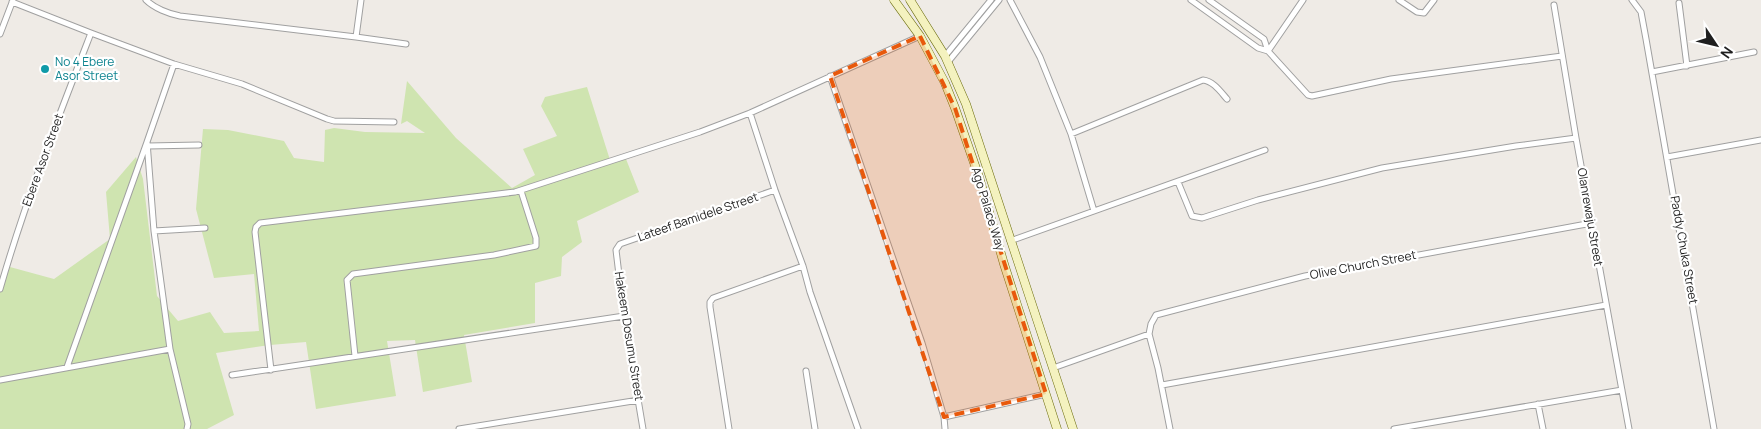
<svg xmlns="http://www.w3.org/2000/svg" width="1761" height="429" viewBox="0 0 1761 429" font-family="Manrope,sans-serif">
<rect width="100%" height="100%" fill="#efebe6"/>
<path fill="#cfe4b0" d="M407,81l49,57 56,50 23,-13 -12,-26 34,-13 -16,-30 4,-9 42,-10 23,73 16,-1 13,33 -62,29 5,21 -20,15 -1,19 -26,7v40l-71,12 8,47 -49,10 -8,-52 -28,1 9,55 -80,13 -10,-67 -36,3 -54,8 18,62 -27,14h-207v-137l10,-25 44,12 56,-40 -4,-47 30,-35 7,22 14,117 21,25 32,-9 14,21 35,-2 -5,-57 -40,4 -18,-69 7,-80 25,1 56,11 10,17 30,4 1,-32 9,-2 31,4 60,1 -18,-12 -6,3z"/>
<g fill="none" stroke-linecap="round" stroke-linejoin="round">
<g stroke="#a0a0a0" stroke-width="7">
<path id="minor" d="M146,0c8,8 23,14 34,16l176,21
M361,0l-5,37 50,7
M1010,0l30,57 31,77 23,77
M1191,0l67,48 10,3
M1209,0l55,39 4,12 40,44 4,1 79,-17 171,-23
M1399,0l18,12 7,1 10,-13
M1632,0l9,12 5,27 68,390
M12,2l79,31 83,31 68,20 85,35 7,2 60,1
M1679,3l8,63
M1554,5l22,133 53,291
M0,34l13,-34
M1268,51l35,-51
M945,56l46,-56
M948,62l51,-62
M174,64l-27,78 7,89 16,118 18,75 -1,5
M1652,72l102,-20
M830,76l92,267 22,74 1,12
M750,113l25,77 28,76 7,26 48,137
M1071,134l132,-54c10,1 17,11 24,19
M148,146l51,-1
M1667,157l94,-17
M1178,182l14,34 10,2 56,-18 124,-32 134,-22 60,-8
M154,231l51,-3
M1010,241l255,-91
M0,289c25,-87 58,-171 91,-256
M355,356l-8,-76 6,-6 141,-19 42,-9v-8l-15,-47
M67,367l80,-225
M1053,368l96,-34
M271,370l-16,-138 1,-5 4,-4 255,-31 185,-60 50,-19 170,-77
M806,371l9,58
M232,375l392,-59
M0,380l170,-31
M1162,385l444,-80
M1538,404l5,25
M944,417l102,-23
M459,429l180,-29
M643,429l-19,-113 -8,-66 4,-6 155,-54
M729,429l-19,-122v-5l3,-4 90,-32
M1170,429l-12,-61 -9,-34 2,-10 5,-9 149,-39 287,-53
M1394,429l228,-39"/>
</g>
<g stroke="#6c6d0e" stroke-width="9">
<path id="secondary" d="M894,0l26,36 25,47 10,25 24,69 25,87 53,165
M910,0l35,56 21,48 107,325"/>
</g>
<use href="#minor" stroke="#fff" stroke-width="5"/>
<use href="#secondary" stroke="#f4f2bf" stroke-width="8"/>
</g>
<path fill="#e8590c" fill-opacity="0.2" stroke="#e8590c" stroke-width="4" stroke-dasharray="10 6" stroke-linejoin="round" d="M920,36l35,72 91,286 -102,23 -114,-341z"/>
<circle fill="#0f9aa8" stroke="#fff" stroke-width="2" cx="45" cy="69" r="5"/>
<g text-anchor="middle" stroke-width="4.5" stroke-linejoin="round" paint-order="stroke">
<g font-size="12" fill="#0d838f" stroke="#fff" text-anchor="start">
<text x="55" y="66">No 4 Ebere<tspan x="55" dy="14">Asor Street</tspan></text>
</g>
<g font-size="12" fill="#1f1f1f" stroke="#fff">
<text transform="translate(43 160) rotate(-70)" y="4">Ebere Asor Street</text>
<text transform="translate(988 209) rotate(73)" y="4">Ago Palace Way</text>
<text transform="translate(698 217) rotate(-19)" y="4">Lateef Bamidele Street</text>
<text transform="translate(1590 217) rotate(80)" y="4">Olanrewaju Street</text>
<text transform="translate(1684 250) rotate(80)" y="4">Paddy Chuka Street</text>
<text transform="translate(1363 265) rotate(-11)" y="4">Olive Church Street</text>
<text transform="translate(629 336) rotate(81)" y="4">Hakeem Dosumu Street</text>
</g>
</g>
<g transform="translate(1716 45) rotate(125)" stroke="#ffffff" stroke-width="4" paint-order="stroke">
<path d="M0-4L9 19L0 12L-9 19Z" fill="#1f1f1f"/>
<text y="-8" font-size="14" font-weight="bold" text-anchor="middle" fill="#1f1f1f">N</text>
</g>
</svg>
